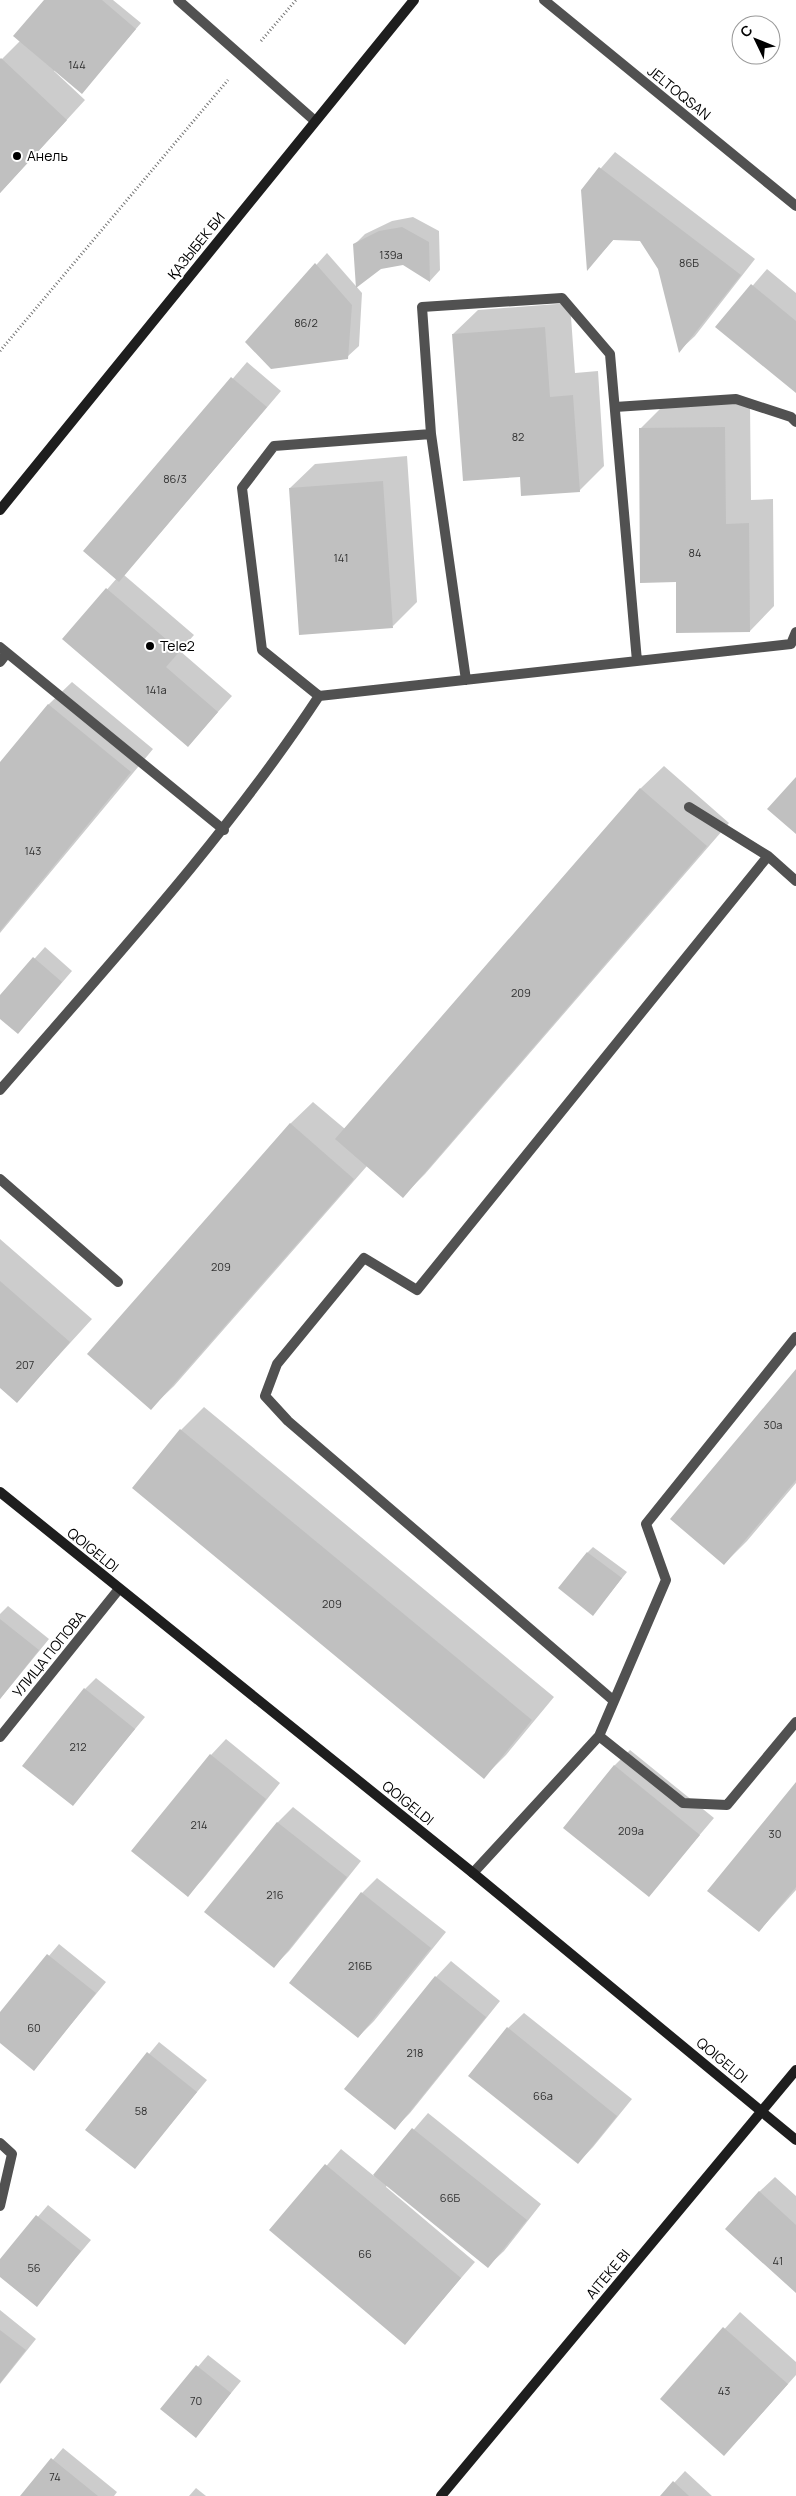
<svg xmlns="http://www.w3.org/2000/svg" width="796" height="2496" viewBox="0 0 796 2496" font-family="Manrope,sans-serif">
<rect width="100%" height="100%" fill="#fff"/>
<path fill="#0003" d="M46,0h67l28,23 -54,63 -32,-16 -1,1 31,29 -85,93v-132l21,-21z
M615,152l140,107 -60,77 -15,14 -21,-82 -19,-28 -25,-2 -27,30 -6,-78z
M413,217l26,14 1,39 -10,11 -26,-17 -50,-19 11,-11 27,-13z
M327,253l35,40 -3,53 -12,11 -100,-15z
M767,269l29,24v99l-79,-65z
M570,303l5,70 23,-2 6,95 -25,25 -58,-15 -68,-142 25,-24z
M247,362l34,29 -157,184 70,60 -14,16 52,45 -44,50 -124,-107 53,-61 -32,-27z
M750,403l1,97 22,-1 1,107 -24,25 -73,-50 -37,-152 25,-25z
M407,456l10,146 -24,24 -103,-138 25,-24z
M72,682l81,67 -153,184v-170l49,-59z
M664,766l65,57 -304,351 -22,22 -36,-30 -193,220 -23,22 139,-284 23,-22 32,27 296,-341z
M45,947l27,24 -43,50 -29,-4v-20z
M0,1239l92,80 -75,82 -17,-14z
M796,1371v112l-49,58 -23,23z
M204,1407l350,290 -48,58 -22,22 -350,-289 47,-58z
M593,1547l34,25 -34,42 -5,-62z
M8,1606l41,33 -49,60v-85z
M96,1678l49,39 -72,87 12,-115z
M226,1739l54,44 -77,96 -15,16 23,-140z
M630,1750l84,68 -66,78 -34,-130z
M796,1784v106l-37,41z
M293,1807l68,54 -72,90 -15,15 -68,-54 72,-90z
M377,1878l69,54 -72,89 -16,16 4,-144z
M59,1944l47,38 -72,87 -34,-27v-28z
M451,1961l49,40 -90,112 -15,15 -49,-39 90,-112z
M524,2013l108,86 -39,48 -15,16 -70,-135z
M159,2042l48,38 -72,87 -48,-38z
M428,2113l113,91 -37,47 -16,15 -101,-81 -1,2 89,75 -70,81 -134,-113 70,-81 33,27z
M775,2177l21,19v95l-37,-99z
M48,2205l43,35 -55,65 -36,-29v-15z
M0,2310l36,29 -36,45z
M740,2312l56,50v13l-57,64 -78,-40z
M208,2355l33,26 -45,55 -34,-27z
M63,2448l54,44 -3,4h-92z
M685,2471l27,25h-50z
M196,2488l10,8h-17z"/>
<path fill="#c0c0c0" d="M44,0h58l34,29 -54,65 -69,-58z
M1,58l66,62 -67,73v-134z
M599,167l142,108 -62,78 -21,-84 -18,-28 -27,-1 -26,31 -6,-81z
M402,227l27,15 1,40 -27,-17 -22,4 -25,19 -3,-44 26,-13z
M315,263l37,42 -4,54 -77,10 -26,-27z
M751,284l45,37v72l-81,-66z
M545,327l5,70 23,-2 7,97 -59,4 -1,-19 -57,4 -11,-147z
M231,377l36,30 -148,175 -36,-31z
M725,427l1,97 23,-1 1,109 -74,1v-51l-36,1 -1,-155z
M383,481l10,147 -94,7 -10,-147z
M106,588l74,63 -14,16 52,45 -30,35 -126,-108z
M48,704l83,68 -131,159v-169z
M796,777v57l-29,-25z
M640,788l67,58 -304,352 -68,-59z
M33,957l29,25 -44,52 -18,-15v-24z
M290,1123l64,56 -203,231 -64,-56z
M0,1281l70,61 -53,61 -17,-15z
M796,1369v111l-72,85 -54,-46z
M180,1429l352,291 -48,59 -352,-291z
M587,1552l35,26 -29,38 -35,-28z
M0,1619l39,31 -39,49z
M84,1688l51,41 -62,77 -51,-40z
M210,1754l56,45 -78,98 -57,-46z
M614,1765l86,70 -51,62 -86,-69z
M796,1782v105l-37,45 -52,-41z
M277,1822l70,55 -73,91 -70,-56z
M361,1892l70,56 -73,90 -69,-55z
M47,1954l49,39 -62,78 -34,-28v-31z
M435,1976l51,41 -91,113 -51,-41z
M507,2027l110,89 -39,48 -110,-88z
M147,2052l50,40 -62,77 -50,-39z
M412,2128l115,92 -39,48 -115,-93z
M325,2164l136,114 -56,67 -136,-115z
M759,2191l37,34v68l-71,-64z
M36,2215l45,36 -44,56 -37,-30v-18z
M723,2327l65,57 -64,72 -64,-57z
M0,2330l26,20 -26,33z
M196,2365l35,28 -35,45 -36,-29z
M51,2458l47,38h-78z
M673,2481l16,15h-29z"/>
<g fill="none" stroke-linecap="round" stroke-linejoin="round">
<path stroke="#737373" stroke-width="3" stroke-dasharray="1 2.5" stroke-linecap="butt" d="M261,41l35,-41
M0,351l228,-271"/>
<path stroke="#515151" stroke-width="10" d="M178,0l137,121
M615,407l121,-8 55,18 5,5
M0,647l224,183
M0,662l7,-9
M466,680l-35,-246 -9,-127 140,-9 48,56 27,307
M319,696l-57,-46 -20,-162 32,-42 157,-12
M689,807l79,49 28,25
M0,1090c111,-128 226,-253 319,-394l472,-52 5,-12
M0,1179l118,103
M614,1701l-326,-280 -23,-25 12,-32 87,-106 53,32 351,-434
M599,1736l84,67 44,2 69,-83
M473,1873l126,-137 67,-156 -20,-56 150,-187"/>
<path stroke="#515151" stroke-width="10" d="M544,0l252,206
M0,1737l119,-148
M0,2143l12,11 -12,52"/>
<path stroke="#1e1e1e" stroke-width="10" d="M0,510l414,-510
M0,1492l473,381 323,267
M441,2496l355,-426"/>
</g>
<g fill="#000" stroke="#fff" stroke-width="2">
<circle cx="17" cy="156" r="5"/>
<circle cx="150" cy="646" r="5"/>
</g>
<g text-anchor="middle" stroke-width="4" stroke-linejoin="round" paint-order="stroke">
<g font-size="11" fill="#303030">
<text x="77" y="69">144</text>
<text x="391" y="259">139а</text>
<text x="689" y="267">86Б</text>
<text x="306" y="327">86/2</text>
<text x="518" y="441">82</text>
<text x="175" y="483">86/3</text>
<text x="695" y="557">84</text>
<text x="341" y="562">141</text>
<text x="156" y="694">141а</text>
<text x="33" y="855">143</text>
<text x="521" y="997">209</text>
<text x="221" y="1271">209</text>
<text x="25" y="1369">207</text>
<text x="773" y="1429">30а</text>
<text x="332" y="1608">209</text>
<text x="78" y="1751">212</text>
<text x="199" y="1829">214</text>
<text x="631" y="1835">209а</text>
<text x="775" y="1838">30</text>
<text x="275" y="1899">216</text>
<text x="360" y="1970">216Б</text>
<text x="34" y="2032">60</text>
<text x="415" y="2057">218</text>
<text x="543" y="2100">66а</text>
<text x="141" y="2115">58</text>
<text x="450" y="2202">66Б</text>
<text x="365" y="2258">66</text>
<text x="778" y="2265">41</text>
<text x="34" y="2272">56</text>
<text x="724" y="2395">43</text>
<text x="196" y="2405">70</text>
<text x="55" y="2481">74</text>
</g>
<g font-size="14" fill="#000" stroke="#fff">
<text transform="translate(679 93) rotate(39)" y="5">JELTOQSAN</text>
<text transform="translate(196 246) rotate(-51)" y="5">ҚАЗЫБЕК БИ</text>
<text transform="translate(93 1550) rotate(39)" y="5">QOIGELDI</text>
<text transform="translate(49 1654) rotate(-51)" y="5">УЛИЦА ПОПОВА</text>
<text transform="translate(408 1803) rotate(39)" y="5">QOIGELDI</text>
<text transform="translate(722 2060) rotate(40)" y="5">QOIGELDI</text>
<text transform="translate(608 2274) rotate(-50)" y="5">AITEKE BI</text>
</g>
<g font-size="14" fill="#000" stroke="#fff" text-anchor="start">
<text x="27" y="161">Анель</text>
<text x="160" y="651">Tele2</text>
</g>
</g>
<g transform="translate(756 40) rotate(313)"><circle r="24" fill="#ffffff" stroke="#999999"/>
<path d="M0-4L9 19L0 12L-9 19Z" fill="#000000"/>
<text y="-8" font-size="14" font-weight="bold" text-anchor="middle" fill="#000000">С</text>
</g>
</svg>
